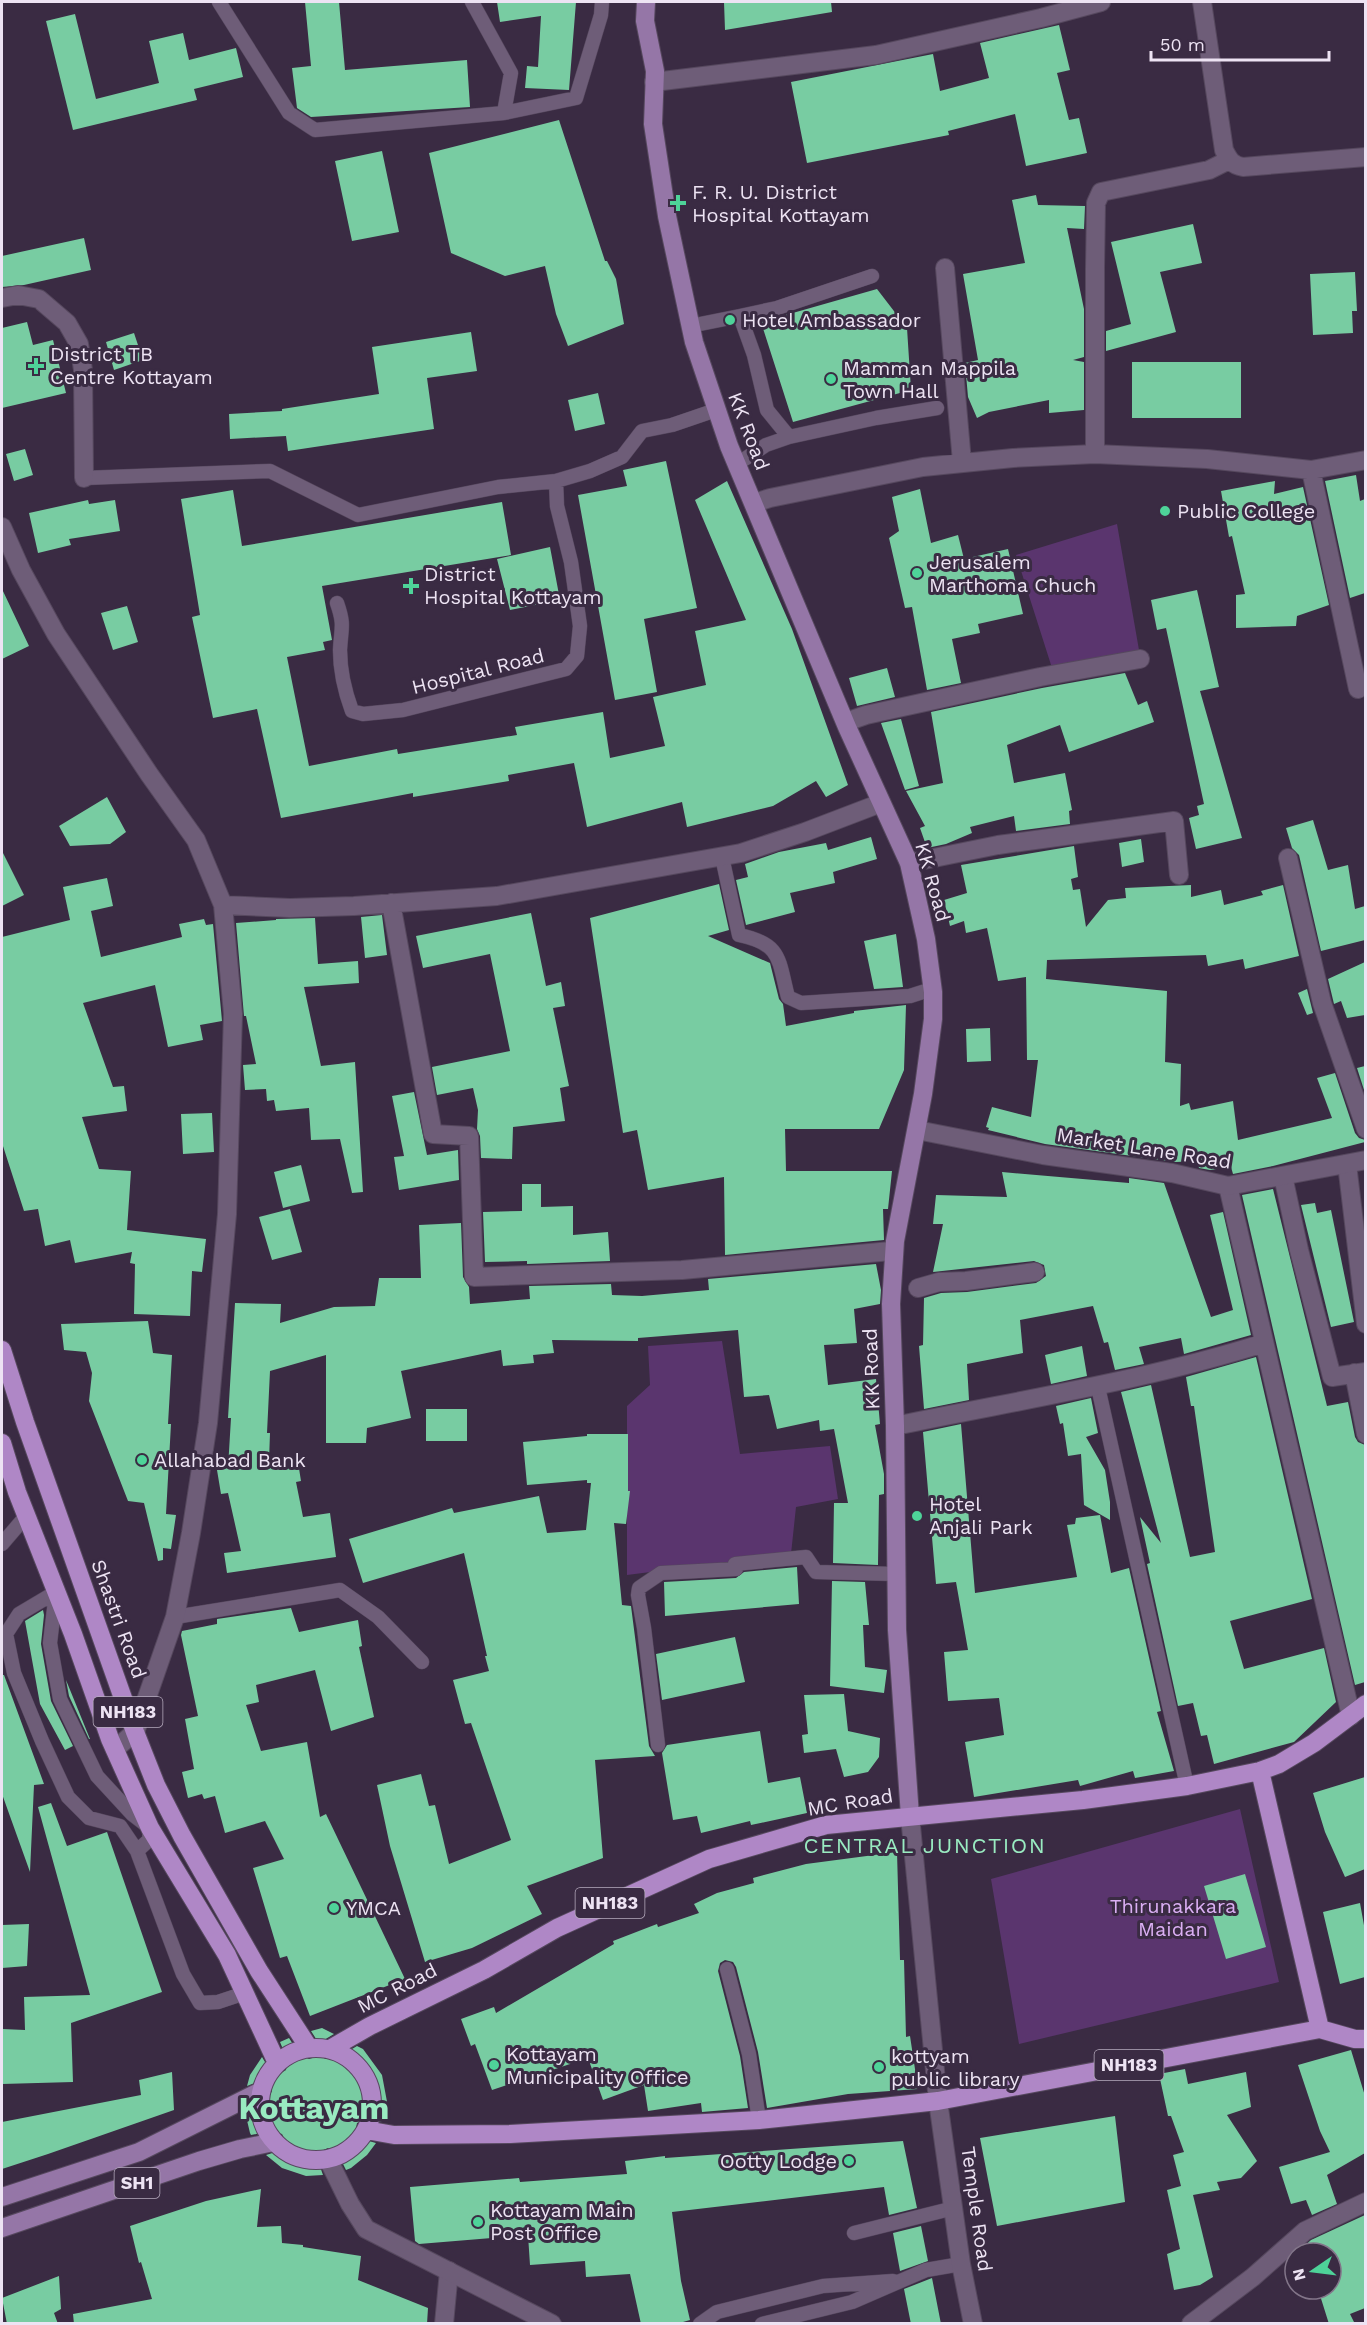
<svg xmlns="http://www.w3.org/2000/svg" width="1367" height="2325" viewBox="0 0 1367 2325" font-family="'Work Sans',sans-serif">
<rect width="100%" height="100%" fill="#3a2b43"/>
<path fill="#5a356e" d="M1117,524l22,126 -87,18 -36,-113z
M722,1341l18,113 90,-8 8,53 -42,8 -5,47 -164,21v-169l23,-21 -2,-39z
M1240,1809l39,173 -260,62 -28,-165z"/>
<path fill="#78cca2" d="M305,2h34l6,68 122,-10 3,47 -159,10 -14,-9 -5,-40 19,-2z
M497,2h79l-7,88 -44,-2 2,-22 11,1 3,-51 -41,6z
M724,2h107l1,10 -107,18z
M75,14l21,85 63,-16 -10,-42 34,-8 6,27 47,-12 7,29 -49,12 3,11 -124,30 -27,-109z
M1059,25l11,45 -13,3 12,47 10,-2 8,35 -61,13 -11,-52 -67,17 1,4 -142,28 -16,-81 142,-28 7,37 49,-13 -9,-35z
M559,120l46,141h2l9,18 8,45 -56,22 -12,-32 -11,-48 -40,10 -54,-23 -22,-100z
M382,151l17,81 -47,9 -17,-80z
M1036,195l2,10 47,1 -1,23 -17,-1 17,81v48l-11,3 11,2v48l-35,3v-13l-60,12 -12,6 -9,-21 -3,-34 13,-3 -15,-86 62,-11 -13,-63z
M1193,224l9,39 -42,9 16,60 -70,19v-20l25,-7 -20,-82z
M84,238l7,32 -67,15 -22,2v-31z
M1355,272l2,39h-5l1,22 -40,2 -3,-61z
M877,289l30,39 4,62 -118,32 -32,-100z
M27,322l6,23 20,-5 13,53 -64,15v-80z
M471,332l6,39 -50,7 7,51 -146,22 -2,-15 -56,3 -1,-25 53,-3v-2l97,-15 -7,-47z
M134,333l9,27 -29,10 -8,-28z
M1132,362h109v56h-109z
M598,393l7,31 -30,7 -7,-31z
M25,449l8,26 -19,6 -8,-27z
M666,461l31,147 -53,11 13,73 -42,8 -37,-205 49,-9 -4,-16z
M1356,475l4,26 5,-2v94l-15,5 -25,-117z
M727,481l65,148 56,156 -22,12 -10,-16 -43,25 -86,21 -5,-25 -95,25 -13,-64 -66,12 1,6 -96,16v-4l-132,25 -24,-109 -44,9 -21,-101 8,-2 -19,-116 52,-9 9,56 260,-44 9,53 -189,31 10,54 -9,2 2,8 -38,7 22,109 88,-17 1,5 119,-19 -2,-8 88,-15 7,46 55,-12 -12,-49 53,-12 -11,-54 51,-11 -51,-120z
M1275,481l-1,13 29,-7 26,118 -32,11 -1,10 -60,2v-33l9,-1 -13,-58 -3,1 -8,-46z
M920,489l11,54 27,-8 6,24 44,-10 15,65 -45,10 2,9 -28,6 9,44 -34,7 -15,-83 -7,1 -16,-70 10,-7 -7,-34z
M88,500l1,4 26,-4 5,31 -51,8 2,6 -33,8 -9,-40z
M550,547l10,53 -50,10 -13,-51z
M2,589l27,57 -27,13z
M1197,590l22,97 -19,4 42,147 -46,11 -7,-31 10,-3 -2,-9 7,-2 -38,-176 -9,2 -6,-30z
M127,606l11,36 -25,8 -12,-37z
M887,668l8,29 -38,9 -8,-28z
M1125,673l13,32 9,-4 7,21 -85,30 -9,-27 -53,20 7,38 51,-10 7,37 -3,1 1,13 -54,7 -2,-15 -44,11 2,6 -26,11 -19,4 -7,-20 5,-2 -19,-35 37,-8 -12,-71 111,-24z
M901,719l18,67 -14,4 -24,-67z
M107,797l19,35 -16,12 -40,2 -11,-20z
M1313,820l15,50 20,-5 7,44 10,-3v34l-44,11 -22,-96 -7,-7 -6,-20z
M871,837l6,22 -44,13 2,11 -45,10 5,19 -49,13 -10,-45 12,-3 -3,-13 34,-12 47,-9 2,7z
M1141,839l3,23 -22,5 -3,-24z
M1074,846l4,31 -7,2 2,11 7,-1 6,38 22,-27 18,-2 -1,-10 66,-3v12l30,-7 3,15 39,-10 -2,-4 22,-6 16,71 -54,13 -2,-10 -35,7 -2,-11 -159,5 -1,19 121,12 -2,71 16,2 -1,42 9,-3 2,7 42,-9 5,39 94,-22 -15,-40 18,-5 20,60 4,5 6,2v2l-92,24 -40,8 -2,-7 -21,3 -11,-2 -2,-7 -21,1 -131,-18 -57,-14 1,-2 -3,-1 6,-20 39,10 7,-57h-11l-1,-83 -28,4 -11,-53 -21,5 -2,-12 -14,5 -6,-26 23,-7 -6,-28z
M2,851l22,44 -22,11z
M107,878l6,28 -22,5 10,46 81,-20 -3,-13 25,-5 2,6 7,-1 9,97 -22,4 3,15 -35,7 -13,-62 -72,18 30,84 11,-1 3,25 -45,6 17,52 32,2 -4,59 79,9 -4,33 -10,-1 -2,45 -56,-2 1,-50 -5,-1 2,-11 -57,11 -5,-23 -25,6 -7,-37 -14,2 -22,-68v-206l68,-17 -7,-33z
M719,884l10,46 -21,6 62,27 9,36 4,5 3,22 68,-13v-2l52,-6 -2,65 -25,59h-94l1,42h106l-4,38h-5l1,31 -159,15 -1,-78 -76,13 -11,-60 -14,3 -33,-215z
M531,913l15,73 15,-4 4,24 -12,2 16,78 -9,2 5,33 -52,6 -1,32 -31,-1 -1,-22 -3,-7 1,-19 -5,-22 -36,7 -5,-28 78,-16 -20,-97 -67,14 -7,-32z
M382,915l5,40 -22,3 -4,-41z
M315,918l3,46 40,-3 1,22 -55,4 17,79 34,-4 8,130 -11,1 -12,-54 -29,1 -2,-32 -33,3 -2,-11 -7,1 -1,-12 -21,1 -2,-25 13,-1 -10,-48h-2l-8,-93 40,-3v-1z
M896,934l7,53 -29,2 -10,-48z
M1365,962v53l-18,3 -6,-17 -7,3 -6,-25z
M1307,989l6,24 -6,2 -9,-22z
M990,1028l1,33 -24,1 -1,-33z
M1365,1066v27l-8,-25z
M414,1092l13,63 31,-5 1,30 -60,10 -5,-33 10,-1 -12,-60z
M212,1113l2,39 -31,2 -2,-40z
M301,1165l9,36 -27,7 -9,-36z
M1002,1172l127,11v-5l35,5 47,134 22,-7 -23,-95 13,-3 28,123 -67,19 -3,-16 -42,9 5,17 -29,6 -7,-28 -4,1 -11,-37 -73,14 3,33 -56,11 2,36 -45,9 -5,-63 4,-1 1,-47 17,-5 26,-1 69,-9 10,-7 -2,-11 -10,-4 -101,11 10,-48h-10l3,-29 71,2z
M522,1184h19v23l32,-1v29l35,-3 2,29 -83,3v-3l-42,1 -2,-50 39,-1z
M1273,1189l54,217 21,-4 7,35 3,5 7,3v237l-10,3 -113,-490z
M1315,1203l2,10 14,-3 23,112 -23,5 -30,-122z
M290,1209l12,43 -30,8 -13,-43z
M461,1223l2,54 6,10 1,17 60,-5 -1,-13 82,-2 1,11 30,1 67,-6 -1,-11 168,-15 5,26 -1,14 -26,5 3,34 -33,2 4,40 48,-6 4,45 -5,1 9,49v20l-5,1 -1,70 -45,-2 1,-60h14l-14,-74 -14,2 -1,-11 -42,9 -8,-34 -25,2 -6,-67 -100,8v3l-86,-1 2,13 -21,2 1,8 -31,3 -2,-16 -100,21 10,47 -44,10 -1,15h-40v-88l-56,16 -3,62h3l-1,28 28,-5 4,25 -5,1 7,35 27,-4 6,44 -109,16 -3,-20 17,-2 -13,-58 -7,1 -4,-24 11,-2 3,-50h-3l7,-115 46,1 -1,19 54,-16 41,-1 4,-28h42l-2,-53z
M148,1321l5,32 19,2 -4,69h3l-5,90 10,1 -5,34 -8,-1v12l-5,1 -14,-58 -16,-2 -39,-100 3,-28 -6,-21 -22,-2 -3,-26z
M1082,1346l5,30 -36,8 -6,-29z
M1256,1357l56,242 -82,22 14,48 80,-21 12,54 -42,40 -80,22 -7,-29 -6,1 -8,-33 -15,3 -31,-142 3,-1 -10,-46 21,26 -40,-151 30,-7 39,172 25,-5 -21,-146h-3l-5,-29z
M1091,1398l7,35 -12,4 19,33 5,32v18l-26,-15 -3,-51 -13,2 -5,-33 -3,1 -4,-18z
M426,1409h41v32h-41z
M961,1424l14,169 102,-16 -10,-52 8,-1 1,-6 24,-3 11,58 18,-5 32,143 -4,1 17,59 -39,7 -2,-7 -53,15 -2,-6 -104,17 -9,-55 39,-7 -5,-37 -51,3 -4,-49 24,-2 -12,-68 -20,2 -13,-152z
M587,1434h41v57h2l-4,33 -12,-1 8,82 9,1 18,140 6,10 -60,4 8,98 -76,28 15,28 -70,34 -47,14 -35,-116 -13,-61 44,-11 8,32 6,-1 14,59 62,-24 -40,-117 -6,1 -12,-44 36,-9 -4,-15h2l-23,-103 -101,30 -14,-44 103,-31 2,5 85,-17 8,37 39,-3 5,-47h-4v-3l-60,5 -4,-43 64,-6z
M797,1567l2,37 -134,12 -1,-34 72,-4 8,-6z
M832,1581l33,1 4,43h-6l2,42 22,3 -3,23 -54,-7z
M291,1608l8,24 59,-12 4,26 -3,1 15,70 -43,14 -16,-61 -59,15 3,17 -13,3 15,46 46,-9 13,75 6,-3 79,165 -95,37 -23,-60 -7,2 -27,-90 31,-9 -19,-38 -40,12 -10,-37 -11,3 -2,-5 -14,4 -6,-26 12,-3 -9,-50 13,-3 -17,-81 1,-4 35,-7v-5z
M43,1610l1,5 -3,29 10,57 22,45 -8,4 -25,-46 -15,-83z
M735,1637l10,45 -83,18 -6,-46z
M2,1675h2l40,109 -10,1 -4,87 -28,-78z
M66,1680l24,59h-1l-20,-43z
M844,1694l4,37 32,7 -1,19 -11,15 -24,5 -8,-28 -32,4 -2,-18 6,-1 -4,-39z
M760,1731l8,52 32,-6 7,36 -56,12 -1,-4 -49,12 -4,-17 -24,4 -11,-67 5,-8z
M1365,1777v92l-20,8 -20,-45 -12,-39z
M51,1803l16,43 40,-14 55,160 -91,31 2,59 -71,2v-55l23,1 -1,-33 66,-2 -52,-188z
M897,1852l3,108h4l2,77 4,-1 8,53 -70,5 -81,14 -9,-56 -22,-85 -3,-5 -8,-2 -5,3 -2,8 22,85 8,52 -46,4 -1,-9 -53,8 -4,-26 -41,15 -15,-42 -96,32 -17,-46 -4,2 -10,-27 33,-12 2,6 118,-69 -1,-3 44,-17 1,3 41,-14 -5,-9 23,-11 37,-10 -1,-5 53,-14z
M1245,1874l21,73 -40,12 -22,-73z
M1360,1903l5,28v46l-25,7 -17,-72z
M29,1924l-2,42 -25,2v-43z
M322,2028l12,6 -10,6 -4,5 -9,-14z
M289,2038l11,17 9,4 7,-2 3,-5 6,7h10l22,-13 6,3 19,26 6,32 -4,15 -17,-3 -10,4 -2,10 3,5 18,5 -9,12 -16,13 -5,2 -8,-16 -10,-6 -9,4 -2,6 6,17 -17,1 -24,-8 -16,-13 16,-5 3,-10 -3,-6 -10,-3 -21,4 -1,-2 -5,-21 22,-11 5,-10 -1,-6 -9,-5 -15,6 3,-11 12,-18 9,15 10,1 5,-3 1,-11 -7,-17z
M1351,2050l14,46v57l-38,22 10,29 -25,11 -6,-15 -15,4 -12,-37 51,-15 -10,-21 -22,-66z
M1185,2069l3,15 58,-12 5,35 -24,8 30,46 -16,17 -24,4 3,8 -27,5 20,82 -13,8 -26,5 -7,-36 13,-5 -13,-59 14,-4 -8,-31 11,-3 -13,-36h-3l-9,-42z
M172,2072l2,38 -126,44 -46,15v-47l139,-27 -2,-15z
M1115,2116l10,86 -128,24 -17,-88z
M903,2141l14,67 -28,7 -5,-28 -212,25 9,69 9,39 -14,4h-35l-11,-50 -44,3 -1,-16 -55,4 -2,-30 -109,9 -4,-3 -5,-54 109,-9 1,4 107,-8 -2,-13 40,-5v2z
M261,2189l-4,38 24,-1 1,17 21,2v2l58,9 -3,24 70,28 -1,16h-353l-1,-10 79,-15 -11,-37 -2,1 -9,-37 76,-25z
M1365,2215v93l-15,6 5,10h-26l-11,-35h13v-36h-34l14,-13z
M921,2226l7,35 -28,10 -7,-38z
M59,2276l2,33 -7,4 4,11h-51l-5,-26z
M932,2278l9,46h-30l-7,-35z"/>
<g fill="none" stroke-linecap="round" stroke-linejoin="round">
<g stroke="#56485e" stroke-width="15">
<path id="lane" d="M219,2l70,111 26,17 189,-17 72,-15 25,-83 1,-13
M472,2l39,71 -7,40
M740,316l37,-8 95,-32
M690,326l50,-10 14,39 13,55 22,27 87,-19 61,-10
M737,464l29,-19 23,-8
M84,478l186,-7 88,44 140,-28 58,-6 34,-10 32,-14 20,-26 30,-6 44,-15
M337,603c8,23 4,25 3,47 0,20 5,42 12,61l11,3 40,-4 163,-41 11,-13 3,-30 -9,-64 -14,-56 -1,-25
M722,857l17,78c43,9 39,24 49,62l13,6 109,-7 22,-7
M1098,1387l89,399
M2,1544l24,-28
M56,1592l-37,22 -13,20 8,39 28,68 26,56 21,21 31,8 17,25 46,123 17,29 18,-1 27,-9
M56,1592l-6,51 10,56 37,77 35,38 18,14 -1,12 -12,11
M175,1617l165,-27 38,27 44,45
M658,1745l-14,-117 -6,-33 1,-7 22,-15 75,-4 -1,-5 71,-7 10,15 80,2
M727,1969l22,85 10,66
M854,2233l100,-25
M700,2324l17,-12 106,-26 70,-5
M762,2324l90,-22 74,-32 35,-6"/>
</g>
<g stroke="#56485e" stroke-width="20">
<path id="street" d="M1202,2l22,148c5,10 8,15 19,17l123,-10
M654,82l222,-27 165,-37 60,-16
M945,268l17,194
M2,298l16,-3 21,4 28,24 12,21 4,26 1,108
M1095,454v-185l1,-66 5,-11 108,-22 20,-10
M1311,470l47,219
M754,503l16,-5 153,-31 90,-9 82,-4 112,5 104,11 55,-10
M2,527l19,43 35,64 93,140 47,66 27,65 10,109 -6,200 -19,209 -17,110 -16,84 -40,115 -20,17
M846,722l20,-7 174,-38 100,-18
M1288,858l34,145 44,126
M909,863l89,-18 176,-24 5,54
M391,903l42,231 36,2 5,141 208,-7 209,-19
M223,905l67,3 64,-2 143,-10 244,-43 64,-21 76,-29
M1347,1164l19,160
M1283,1176l16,74 33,127 34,-5
M1228,1186l123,530
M918,1288l21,-6 27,-1 69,-9
M1354,1373l12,61
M895,1426c124,-26 249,-45 369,-83
M910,1816l28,285
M444,2324l5,-53
M1191,2324l62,-47 52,-46 61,-29"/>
</g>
<g stroke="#56485e" stroke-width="20">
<path id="secondary" d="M917,1130l126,25 129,18 56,13 138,-26
M938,2101l23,163 12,60
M328,2159l22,45 16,25 186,95"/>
</g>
<g stroke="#56485e" stroke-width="20">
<path id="primary" d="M646,2l-1,19 10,50 -2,53 14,92 27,126 35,104 118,281 62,136 17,76 7,53v27l-10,75 -28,147 -4,63 4,122 2,204 13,186
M2,2197l137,-45 122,-61
M2,2228l197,-67 41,-12 34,-7"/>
</g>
<g stroke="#56485e" stroke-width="20">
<path id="highway" d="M2,1350l23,72 110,310 21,53 26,51 77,135 50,77
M2,1443l15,49 56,142 37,105 40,89 77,127 50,108
M1260,1771l60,258
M260 2104a56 56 0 1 1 112 0a56 56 0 1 1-112 0Z
M330,2049l40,-23 114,-56 73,-42 152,-69 117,-34 257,-25 104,-14 73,-15 19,-7 35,-21 52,-39
M366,2130l28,5 116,-1 249,-14 105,-11 74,-8 382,-72 35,10h11"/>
</g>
<use href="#lane" stroke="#6e5d78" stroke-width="14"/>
<use href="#street" stroke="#6e5d78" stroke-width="18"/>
<use href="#secondary" stroke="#6e5d78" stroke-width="18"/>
<use href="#primary" stroke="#9576a7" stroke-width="18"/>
<use href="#highway" stroke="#af87c6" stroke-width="18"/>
</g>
<g fill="#4ed399" stroke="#3a2b43" stroke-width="2">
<path d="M675 194h6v6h6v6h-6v6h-6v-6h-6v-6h6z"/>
<circle cx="730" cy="320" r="6"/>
<path d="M33 357h6v6h6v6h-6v6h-6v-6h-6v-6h6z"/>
<circle cx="831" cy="379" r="6"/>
<circle cx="1165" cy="511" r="6"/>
<circle cx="917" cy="573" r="6"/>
<path d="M408 577h6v6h6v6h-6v6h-6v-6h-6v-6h6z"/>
<circle cx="142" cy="1460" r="6"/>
<circle cx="917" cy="1516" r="6"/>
<circle cx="334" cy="1908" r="6"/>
<circle cx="494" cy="2065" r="6"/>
<circle cx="879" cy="2067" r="6"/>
<circle cx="849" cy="2161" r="6"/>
<circle cx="478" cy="2222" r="6"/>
</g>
<g text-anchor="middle" stroke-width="6" stroke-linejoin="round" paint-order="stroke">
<g fill="#3a2b43" stroke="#b7acbe" stroke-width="1.5">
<rect x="93.5" y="1697" width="69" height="30" rx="4.5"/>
<rect x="575.5" y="1888" width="69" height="30" rx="4.5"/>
<rect x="1094.5" y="2050" width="69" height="30" rx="4.5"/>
<rect x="114.5" y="2168" width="45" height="30" rx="4.5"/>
</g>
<g font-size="18" font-weight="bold" fill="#ede3f3">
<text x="128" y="1718">NH183</text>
<text x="610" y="1909">NH183</text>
<text x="1129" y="2071">NH183</text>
<text x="137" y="2189">SH1</text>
</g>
<g font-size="20" fill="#ede3f3" stroke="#3a2b43" text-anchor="start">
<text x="692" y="199">F. R. U. District<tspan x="692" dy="23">Hospital Kottayam</tspan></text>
<text x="742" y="327">Hotel Ambassador</text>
<text x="50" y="361">District TB<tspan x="50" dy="23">Centre Kottayam</tspan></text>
<text x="843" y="375">Mamman Mappila<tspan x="843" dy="23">Town Hall</tspan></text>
<text x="1177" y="518">Public College</text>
<text x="929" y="569">Jerusalem<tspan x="929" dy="23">Marthoma Chuch</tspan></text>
<text x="424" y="581">District<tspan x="424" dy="23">Hospital Kottayam</tspan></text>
<text x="154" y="1467">Allahabad Bank</text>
<text x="929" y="1511">Hotel<tspan x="929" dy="23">Anjali Park</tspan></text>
<text x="346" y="1915">YMCA</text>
<text x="506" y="2061">Kottayam<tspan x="506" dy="23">Municipality Office</tspan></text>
<text x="891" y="2063">kottyam<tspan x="891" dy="23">public library</tspan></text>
<text x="837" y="2168" text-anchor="end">Ootty Lodge</text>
<text x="490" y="2217">Kottayam Main<tspan x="490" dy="23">Post Office</tspan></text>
</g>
<g font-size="20" fill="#ede3f3" stroke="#3a2b43">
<text transform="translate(749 431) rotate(69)" y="7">KK Road</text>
<text transform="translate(478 671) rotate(-14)" y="7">Hospital Road</text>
<text transform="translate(933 882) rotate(74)" y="7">KK Road</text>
<text transform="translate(1144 1148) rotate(9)" y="7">Market Lane Road</text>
<text transform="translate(871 1369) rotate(-92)" y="7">KK Road</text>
<text transform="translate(119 1619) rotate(70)" y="7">Shastri Road</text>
<text transform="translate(850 1802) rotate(-9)" y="7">MC Road</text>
<text transform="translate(397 1988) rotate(-27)" y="7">MC Road</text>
<text transform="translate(977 2209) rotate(82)" y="7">Temple Road</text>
</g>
<g font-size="20" fill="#dbaff4" stroke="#3a2b43">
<text x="1173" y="1913">Thirunakkara<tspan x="1173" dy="23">Maidan</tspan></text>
</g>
<g font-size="22" letter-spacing="1.5" fill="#99ebc1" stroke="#3a2b43">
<text x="925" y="1853">CENTRAL JUNCTION</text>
</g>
<g font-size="32" font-weight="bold" fill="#99ebc1" stroke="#3a2b43">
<text x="314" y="2119">Kottayam</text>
</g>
</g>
<rect width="1367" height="2325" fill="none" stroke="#ede3f3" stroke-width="6"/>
<g transform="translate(1313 2271) rotate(256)"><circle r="28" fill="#3a2b43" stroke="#827589" stroke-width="1.5"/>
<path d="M0-4.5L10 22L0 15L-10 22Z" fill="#4ed399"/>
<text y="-9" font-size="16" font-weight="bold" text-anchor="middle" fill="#ede3f3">N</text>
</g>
<path d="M1151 51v9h178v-9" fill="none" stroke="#ede3f3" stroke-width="3"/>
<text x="1160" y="51" font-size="18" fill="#ede3f3" stroke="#3a2b43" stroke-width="4.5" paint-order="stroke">50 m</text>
</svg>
